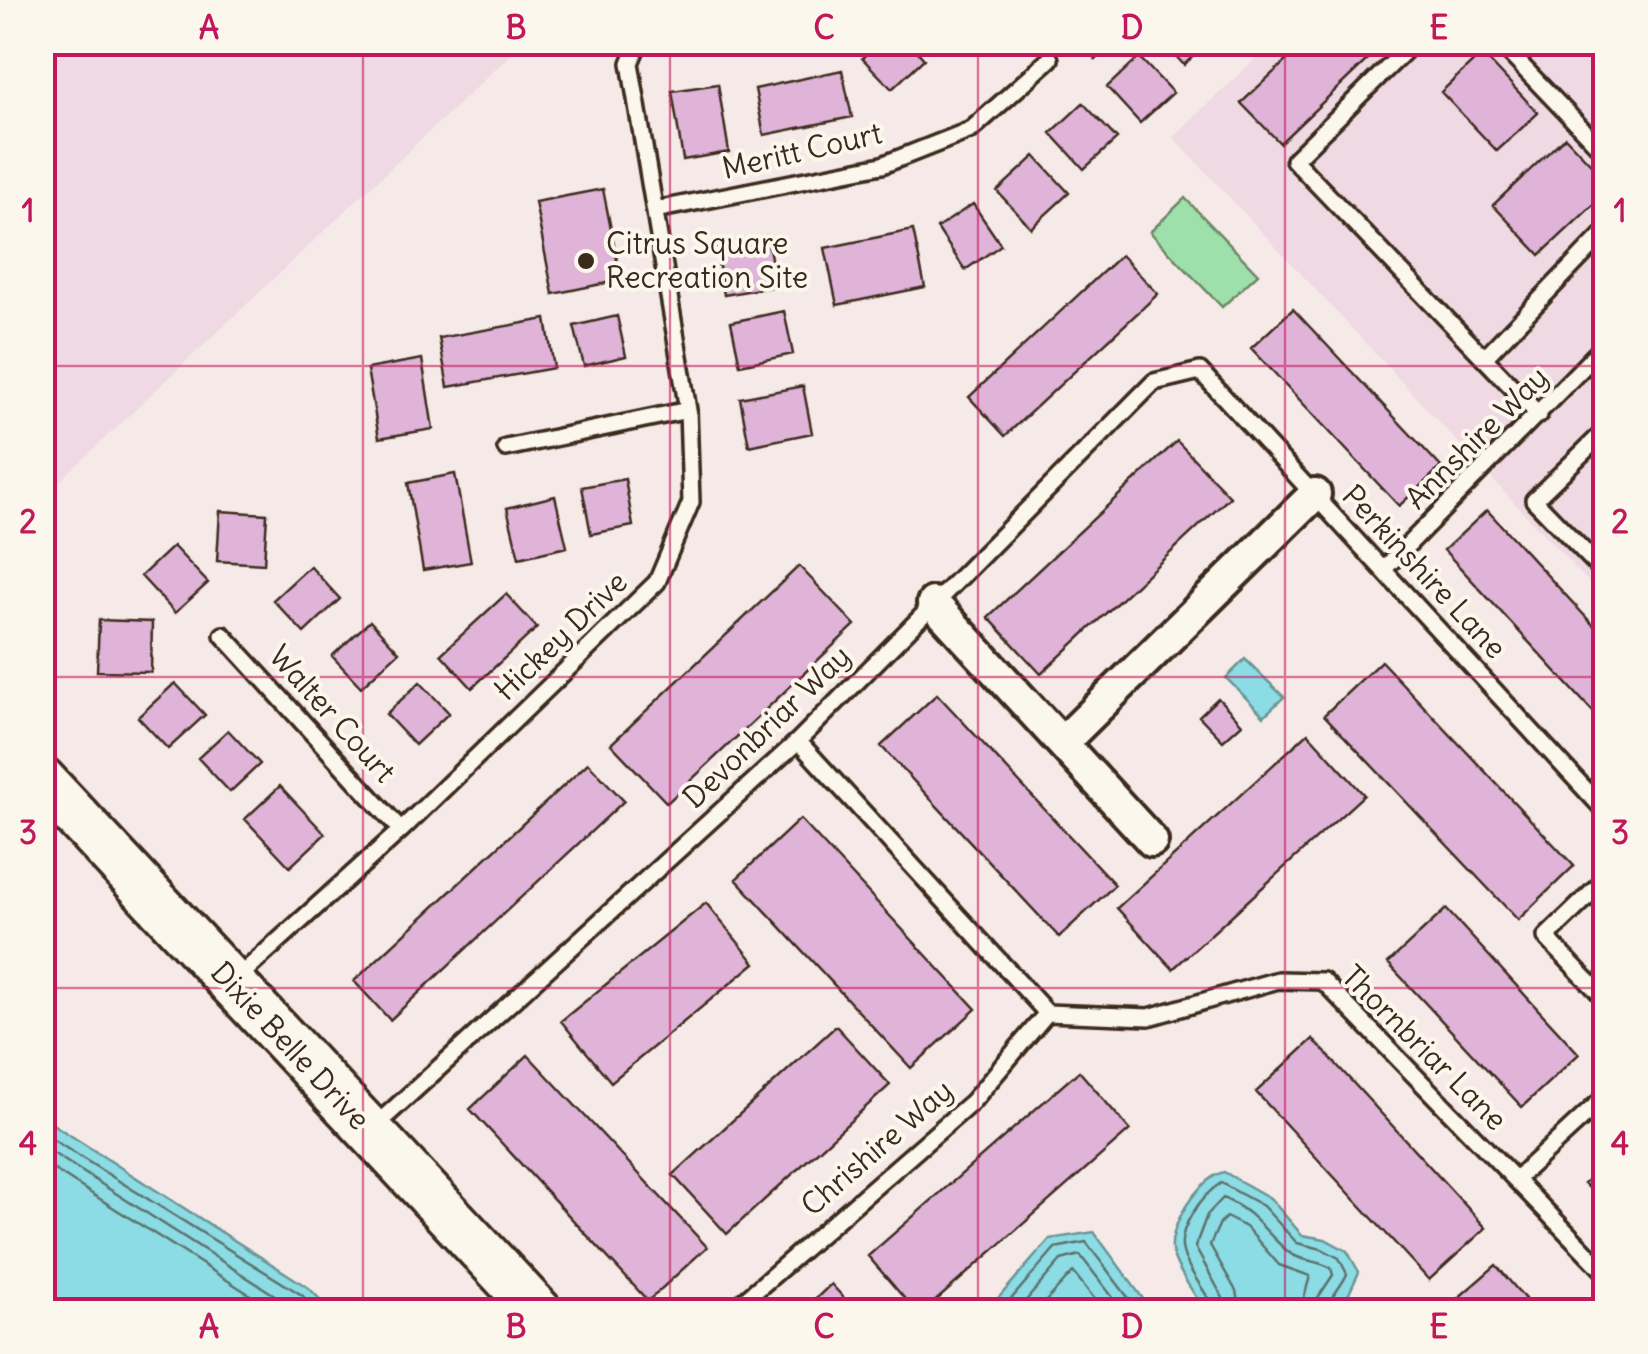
<svg xmlns="http://www.w3.org/2000/svg" width="1648" height="1354" viewBox="0 0 1648 1354" font-family="Delius,sans-serif">
<rect width="100%" height="100%" fill="#f6eae8"/>
<filter id="ink" filterUnits="userSpaceOnUse"><feTurbulence type="fractalNoise" baseFrequency=".01" numOctaves="2"/><feDisplacementMap in="SourceGraphic" scale="20" xChannelSelector="R" yChannelSelector="G"/><feConvolveMatrix kernelMatrix="1 2 1 2 8 2 1 2 1" color-interpolation-filters="sRGB"/></filter>
<g filter="url(#ink)">
<path fill="#efdae3" d="M43,42h480v1l-480,454z
M1272,43h333v557l-432,-463z"/>
<path fill="#9de0ab" stroke="#6c8564" stroke-width="2.5" d="M1185,198l73,76 -36,33 -72,-75z"/>
<path fill="#8bdce4" stroke="#6b9595" stroke-width="2.5" d="M1245,659l39,38 -20,19 -38,-38z
M43,1122l11,3 255,163 22,23h-288z
M1224,1172l46,26 32,37 23,4 22,12 12,21 -12,26 -13,13h-129c-10,-17 -26,-37 -32,-56 -8,-25 26,-78 51,-83z
M1094,1232l58,79h-165l63,-72z"/>
<g fill="none" stroke-linecap="round" stroke-linejoin="round">
<path stroke="#5b716d" stroke-width="2.5" d="M42,1133l260,162 16,17
M42,1146l259,166
M42,1162l235,150
M1000,1312l55,-64 31,-6 53,70
M1016,1312l45,-52 19,-5 44,57
M1036,1312l37,-40 32,40
M1213,1312l-2,-9c-8,-15 -24,-34 -28,-51 -7,-23 20,-58 38,-69l42,23 34,37 25,6 17,9 8,16c-5,12 -19,25 -20,38
M1225,1312l-2,-14 -28,-51 12,-32 16,-17c32,14 39,31 63,52 11,11 31,10 45,18l2,7 -16,24 -2,13
M1240,1312l-4,-21 -26,-46 10,-22 6,-6 20,10 33,38 31,11 -10,36"/>
</g>
<path fill="#e0b4d8" stroke="#3b2a1e" stroke-width="2.5" d="M770,42h44l1,4 -41,10z
M878,42h31l15,17 -32,30 -30,-31z
M1080,42h34l-18,18z
M1163,42h45l-24,23z
M1306,42h80l-106,101 -39,-40z
M1482,53l56,60 -41,38 -56,-59z
M1139,57l34,36 -33,30 -33,-36z
M842,70l10,47 -88,18 -9,-46z
M718,84l11,68 -46,8 -11,-69z
M1083,103l34,36 -33,30 -33,-36z
M1565,137l41,43v13l-66,62 -47,-50z
M1035,156l34,37 -38,35 -34,-37z
M603,189l18,91 -68,14 -18,-92z
M973,204l28,41 -36,25 -28,-42z
M913,230l12,57 -88,18 -12,-57z
M767,236l9,50 -52,9 -9,-50z
M1121,255l37,39 -153,142 -36,-39z
M1293,309l148,158 -42,39 -148,-158z
M784,311l9,43 -53,11 -9,-43z
M617,316l9,40 -42,10 -10,-40z
M546,319l8,49 -106,19 -9,-49z
M422,359l11,70 -54,9 -12,-69z
M803,386l9,47 -63,13 -9,-48z
M1177,441l53,56 -189,177 -53,-57z
M455,474l16,88 -48,8 -15,-87z
M625,479l8,47 -42,8 -9,-47z
M555,496l12,51 -48,11 -12,-50z
M1487,510l119,129v87l-162,-176z
M220,511l47,3 -3,50 -47,-3z
M173,546l35,37 -33,30 -34,-37z
M310,566l30,33 -36,34 -31,-33z
M799,566l56,59 -188,178 -56,-59z
M506,594l31,34 -65,60 -31,-34z
M99,620l53,2 -1,50 -54,-1z
M370,621l29,31 -38,35 -29,-31z
M1381,661l193,205 -56,54 -194,-205z
M420,682l29,31 -34,32 -29,-31z
M175,683l30,32 -37,34 -30,-32z
M937,694l178,191 -56,52 -178,-191z
M1218,698l24,26 -19,17 -24,-25z
M228,730l32,34 -30,28 -32,-34z
M1308,733l56,62 -191,174 -56,-61z
M588,763l36,38 -234,219 -36,-39z
M280,786l45,48 -35,33 -45,-48z
M800,819l176,190 -65,59 -175,-189z
M706,903l49,60 -144,119 -50,-61z
M1446,909l133,145 -57,53 -134,-144z
M836,1026l54,59 -163,149 -54,-59z
M1313,1039l173,189 -57,52 -173,-188z
M528,1055l179,192 -59,54 -178,-192z
M1079,1071l51,59 -207,182h-7l-48,-56z
M1606,1163v42l-22,-22z
M1496,1265l29,34 -14,13h-69z
M831,1284l26,28h-55z"/>
<g fill="none" stroke-linecap="round" stroke-linejoin="round">
<g stroke="#3b2a1e" stroke-width="22">
<path id="lane" d="M1414,42l-120,118 190,198
M1499,42l107,112
M655,210l227,-45 89,-35 79,-71
M1539,415l-55,-57 122,-127
M1606,430l-72,70 72,74
M506,448l182,-38
M1385,568l221,-224
M223,635l178,195
M798,741l249,272 102,4 129,-37 45,1 283,292
M1606,879l-60,58 60,63
M233,982l168,-152 256,-248 34,-80 -3,-92 -58,-347 9,-21
M374,1127l424,-386 356,-359 46,-11 406,441
M1516,1179l90,-83
M731,1312l241,-210 75,-89
M1604,1312l2,-2"/>
</g>
<g stroke="#3b2a1e" stroke-width="38">
<path id="street" d="M933,603l219,238
M1063,742l252,-248"/>
</g>
<g stroke="#3b2a1e" stroke-width="52">
<path id="secondary" d="M42,780l497,532"/>
</g>
<use href="#lane" stroke="#fbf7ec" stroke-width="15"/>
<use href="#street" stroke="#fbf7ec" stroke-width="30"/>
<use href="#secondary" stroke="#fbf7ec" stroke-width="45"/>
</g>
</g>
<path fill="none" stroke="#c2185b" stroke-width="2.5" stroke-opacity="0.55" d="M363,42v1270M670,42v1270M978,42v1270M1285,42v1270M42,366h1564M42,677h1564M42,988h1564"/>
<circle fill="#3b2a1e" stroke="#fbf7ec" stroke-width="4" cx="586" cy="261" r="10"/>
<g text-anchor="middle" stroke-width="8" stroke-linejoin="round" paint-order="stroke">
<g font-size="30" fill="#3b2a1e" stroke="#fbf7ec">
<text transform="translate(802 151) rotate(-13)" y="10">Meritt Court</text>
<text transform="translate(1477 438) rotate(-45)" y="10">Annshire Way</text>
<text transform="translate(1424 572) rotate(47)" y="10">Perkinshire Lane</text>
<text transform="translate(561 636) rotate(-44)" y="10">Hickey Drive</text>
<text transform="translate(332 714) rotate(48)" y="10">Walter Court</text>
<text transform="translate(767 727) rotate(-44)" y="10">Devonbriar Way</text>
<text transform="translate(290 1046) rotate(47)" y="10">Dixie Belle Drive</text>
<text transform="translate(1424 1048) rotate(45)" y="10">Thornbriar Lane</text>
<text transform="translate(877 1148) rotate(-41)" y="10">Chrishire Way</text>
</g>
<g font-size="30" fill="#3b2a1e" stroke="#fbf7ec" text-anchor="start">
<text x="606" y="254">Citrus Square<tspan x="606" dy="34">Recreation Site</tspan></text>
</g>
</g>
<rect width="1648" height="1354" fill="none" stroke="#fbf7ec" stroke-width="110"/>
<rect x="55" y="55" width="1538" height="1244" fill="none" stroke="#c2185b" stroke-width="4"/>
<g font-size="32" text-anchor="middle" font-weight="bold" fill="#c2185b">
<text x="209" y="39">A</text>
<text x="516" y="39">B</text>
<text x="824" y="39">C</text>
<text x="1132" y="39">D</text>
<text x="1439" y="39">E</text>
<text x="28" y="222">1</text>
<text x="1620" y="222">1</text>
<text x="28" y="533">2</text>
<text x="1620" y="533">2</text>
<text x="28" y="844">3</text>
<text x="1620" y="844">3</text>
<text x="28" y="1155">4</text>
<text x="1620" y="1155">4</text>
<text x="209" y="1338">A</text>
<text x="516" y="1338">B</text>
<text x="824" y="1338">C</text>
<text x="1132" y="1338">D</text>
<text x="1439" y="1338">E</text>
</g>
</svg>
